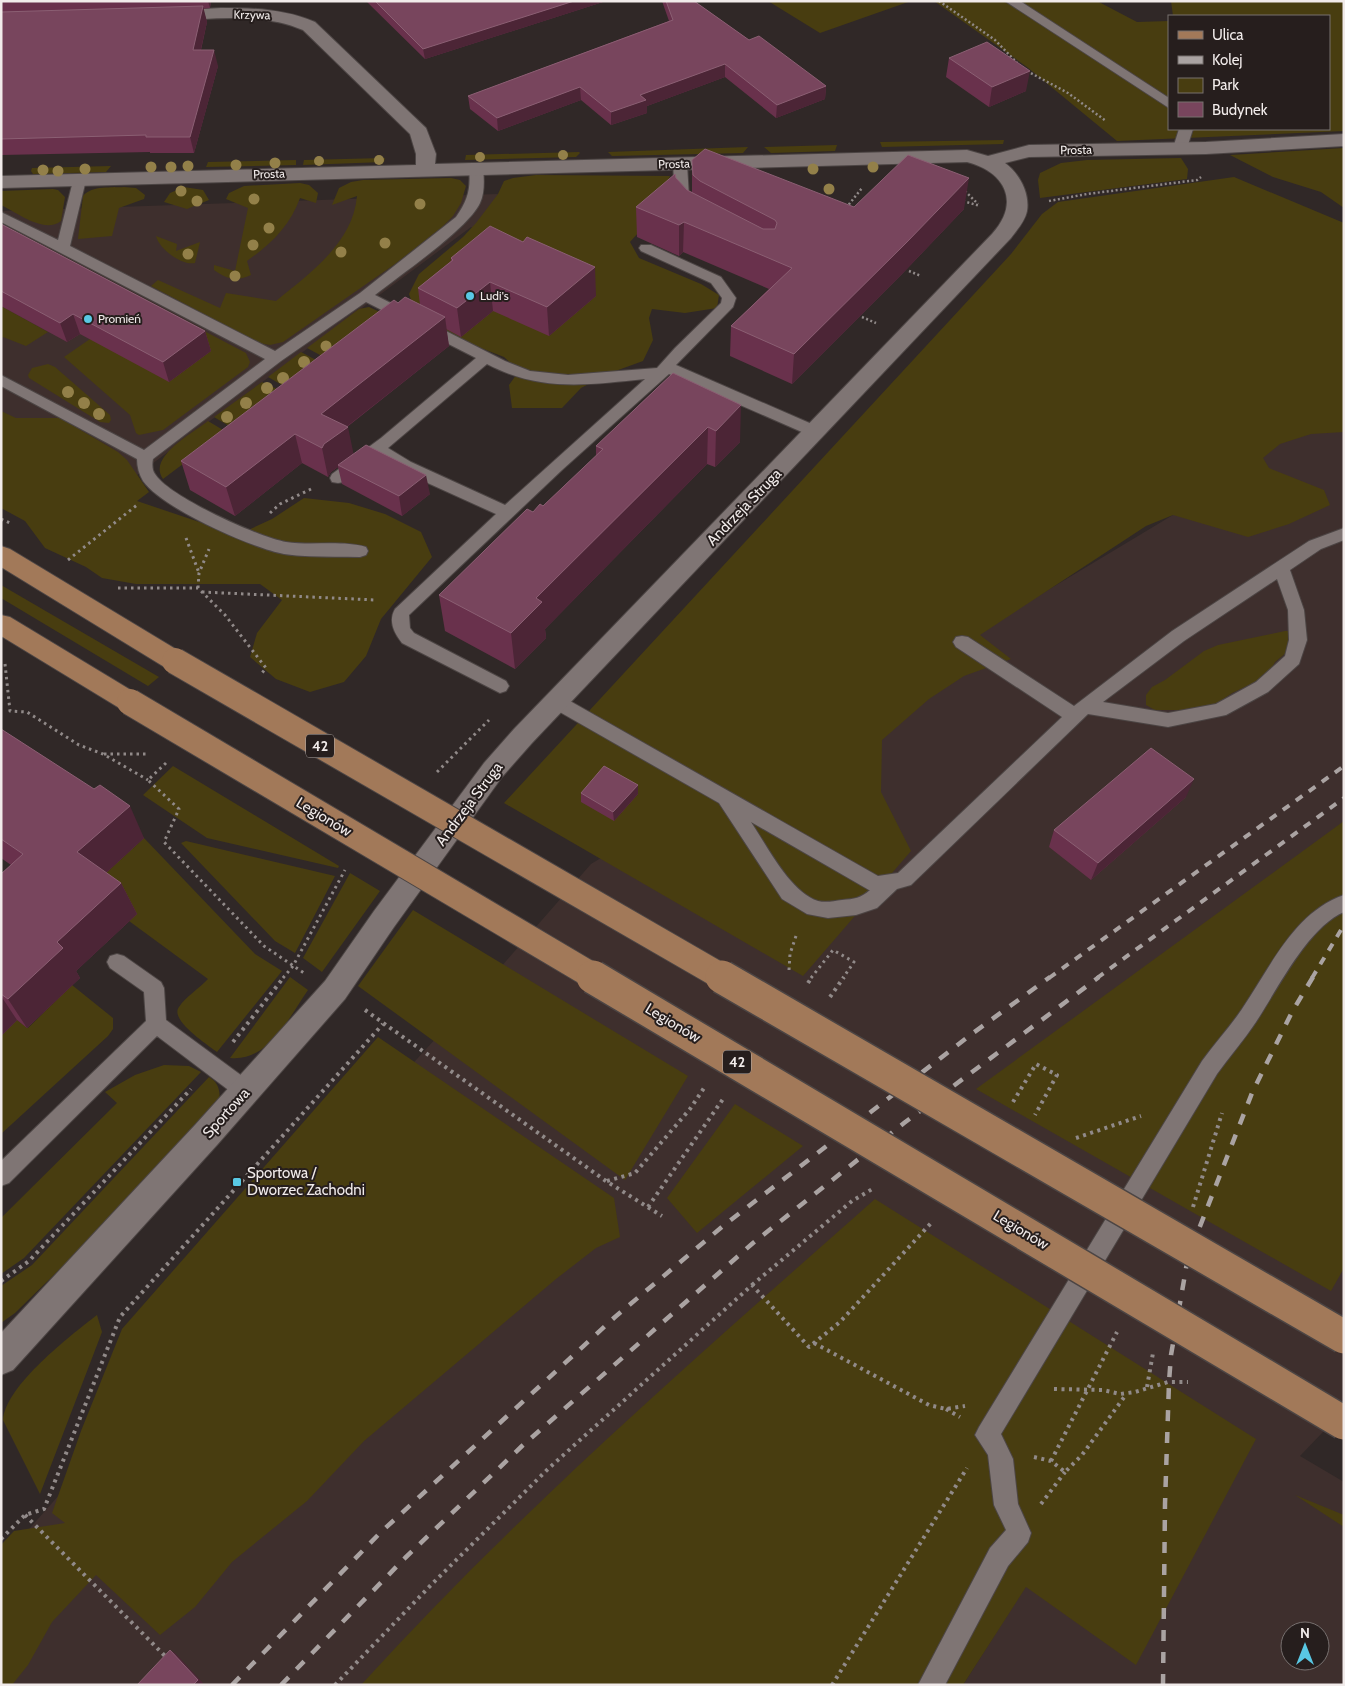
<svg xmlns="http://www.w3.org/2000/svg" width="1345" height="1686" viewBox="0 0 1345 1686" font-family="Cabin,sans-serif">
<rect width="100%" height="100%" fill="#302827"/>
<path fill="#3e2f2d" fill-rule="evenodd" d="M498,194l-16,38 -11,-5 -377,280 -93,-50v-246z
M1344,397v1013l-44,46 44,26v203h-381l63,-99 -449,99h-576l22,-149 102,-116 248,-313 120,-131 98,-112 592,-355zM1290,1631h30v30h-30z"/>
<path fill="#483d10" d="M768,1h143l-91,32z
M934,1h163l40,21 32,-1v108h160v-113h-156l-2,-15h173v130l-227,10 -90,-74z
M1004,140l-1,4 -121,3 -2,-5z
M837,145l-2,6 -64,2 -7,-6z
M748,147l-5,6 -131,3 -4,-4z
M1344,148v60l-23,-16 -48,-15 -43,-22z
M579,152l1,1 -4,4 -111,3 1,-5z
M385,158l-1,4 -81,3 1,-5z
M1181,158l7,11 -1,10 -147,19 -2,-18 2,-7 21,-10 26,-3z
M296,160v5l-90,2 2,-5z
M111,166l-5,6 -73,2 -2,-3 1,-3z
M536,175l134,1c-10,26 -21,46 -40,66l9,16 62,26 18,11 -2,13 -32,5 -33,-4 -3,9 4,22 -10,21 -33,12 -29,15 -19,20h-50l-3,-23 10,-14 -15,-14 -69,-27 -19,-16 -7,-20 10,-20 44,-37 13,-14 22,-29 6,-13 9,-3z
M1234,177l110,46v209l-33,2 -31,10 -17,14 6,10 55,22 6,15 -41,19 -41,13 -75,-22 -27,11 -166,109 31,24 -47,17 -35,23 -47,41 -1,52 30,59 -108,125 -299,-173 507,-549 31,-40 16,-12z
M451,178l9,2 6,6 -5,17 -8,13 -11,11 -47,37 -112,78 -13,3 -11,-2 -108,-57 7,-6 62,28 6,-15 50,8c34,-28 77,-58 81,-105l-25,9 7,-17 12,-6 12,-2z
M300,183l9,2 9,8 -2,10 -16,-5c-10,28 -29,46 -53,63l4,14c-16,7 -24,4 -37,-5v-5l21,6 13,-63 -22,-9 3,-6 15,-7z
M124,187l12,1 9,7 -1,4 -25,9 -7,28 -34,3 5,-43c9,-11 29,-8 41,-9z
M184,187l19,3 6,10 -22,9 -23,-7 6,-9z
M53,189l5,1 7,7 -4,24c-17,13 -43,-8 -60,-16v-14z
M156,236l21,8 -1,7 24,-9 -5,21c-13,3 -36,-14 -39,-27z
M107,280l139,73 4,9 -2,5 -85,63 -24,5 -3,-2 -6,-18 -66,-58 26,-18z
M1,306l47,26 -22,14 -23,-9 -2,2z
M369,307l13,6 -57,42h-5l-13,-7 52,-39z
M301,352l15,8 -28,24 -6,1 -14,-8z
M48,364l7,3 55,48 1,5 -2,3 -9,-1 -71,-44 -1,-3 4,-7z
M262,382l15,7 -48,37 -15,-9z
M1,411l15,7h44l58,34 9,8 22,32 -12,9 92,31h15l28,-13 32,-21 45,5 36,11 36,18 11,25 -51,62 -15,37 -22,26 -34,10 -34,-13 -26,-22 7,-24 25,-33 -22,-16h-124l-34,-6 -16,-11 -41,-19 -20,-27 -24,-13z
M208,421l15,9v4l-60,45c-16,-22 30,-46 45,-58z
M1,585l158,92 -11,9 -147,-88z
M1285,631h6l-4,21 -12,10 -6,11 -9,7 -28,13 -16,11 -34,6h-27l-9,-5v-10l6,-8 13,-7 39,-29 14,-6z
M173,766l166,100 -1,2 -131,-30 -64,-43z
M1344,821v447l-13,23 -355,-202z
M144,838l111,116 27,17 -65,81c-9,-7 -48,-32 -38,-45 7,-11 20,-18 29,-28l-79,-58 7,-7 -42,-30z
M186,841l149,35 -40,77 -20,-12 -94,-98z
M350,873l30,18 -58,81 -19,-14z
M413,910l275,166 -63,104 -267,-194z
M290,977l18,13c-19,27 -39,72 -78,68z
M72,985l41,33v11l-5,7 -107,98v-98l16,-16 11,8z
M378,1037l236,161 6,39 -24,11 -40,31 -192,162 -57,60 -75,61 -37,45 -35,28 -64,-60 -44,47 -24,43 -16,20h-11v-140l13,-14 51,-8 -13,-10 29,-82 41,-102z
M164,1065l25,1 12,6 -177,186 -23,16v-56l116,-115 -12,-11 30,-17z
M209,1077c9,5 12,14 10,25l-102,111 -102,100 -14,10v-37l31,-21z
M735,1104l68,42 -106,87 -30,-35z
M875,1199l381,240 -120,226 -110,-78 -63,98h-602c159,-175 338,-330 514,-486z
M97,1315l5,17 -62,162 -37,-74c3,-35 67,-84 94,-105z
M1295,1495l49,20v12z"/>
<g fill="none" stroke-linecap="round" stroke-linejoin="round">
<g stroke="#4c4544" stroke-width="2">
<path id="service" d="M1005,1h15l149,97v10z
M1179,129h14l-6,19 -7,4 -7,-4z
M680,160l7,4 2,33 4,12 -7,4 -7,-4 -4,-12 -2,-33z
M476,164l7,4c1,10 2,25 -3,35 -12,26 -80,72 -105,92l130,66 25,10 38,4 89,-7 18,-20 46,-45 1,-5 -11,-15 -70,-32 -2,-3 2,-3h10l70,32 15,21 -3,9 -57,58 145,63 3,4 -3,4 -5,1 -5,-1 -142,-62 -107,96 -153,145 1,13 4,5 92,48 3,5 -3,5 -6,2 -98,-50c-8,-10 -14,-22 -7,-34l101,-95 -97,-44 -21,-14 -34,26 -6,1 -6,-1 -2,-4 2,-4 49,-36 95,-80 -110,-56 -85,59 -128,98c-1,5 -1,11 2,15 13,22 105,64 131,68 25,4 56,-2 80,5l2,4 -2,4 -6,2c-25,-1 -51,1 -76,-3 -33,-6 -122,-46 -141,-73 -4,-7 -6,-14 -6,-22l-136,-73v-11l143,75 121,-91 -264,-137v-10l57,28 16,-63 5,-1 7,4 -16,66 205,105 85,-58 96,-76c12,-17 15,-28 13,-49zM487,364c53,28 100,21 158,15l-140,126 -94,-43 -23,-14z
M1344,528v12l-23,9 -31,21 14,40 3,30 -8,24 -31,28 -42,23 -58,12 -80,-13 -177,171 -14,4 -20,19 -21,7 -28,3 -21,-4 -25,-15 -63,-96 -168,-96 -3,-5 3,-5 6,-2 6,2 315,179 20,-3 164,-156 -106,-70 -3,-5 3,-5 6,-1 6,1 106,69 98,-75 137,-90zM1277,579l11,31 1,30 -4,16 -29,26 -40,22 -48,9 -65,-11 81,-61zM751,822l118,68h1c-9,8 -16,9 -28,10 -8,1 -16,3 -24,1 -28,-9 -51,-55 -67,-79z
M1344,895v17c-36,15 -67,78 -88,110 -12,18 -26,34 -39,52l-216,360 12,25 5,45 13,29 -3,9 -20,24 -63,119h-27l72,-137 16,-18 -12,-25 -6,-50 -13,-20 4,-8 223,-366c13,-18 28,-34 40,-52 28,-41 52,-97 102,-114z
M117,954l7,2 37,26 3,6 2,32 87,64 3,7 -3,7 -7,2 -7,-2 -82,-62 -148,147 -8,3v-25l145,-140 -2,-29 -34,-24 -3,-6 3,-6z"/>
</g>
<g stroke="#4c4544" stroke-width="2">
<path id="minor" d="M221,8c33,0 64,1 94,14l111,106 10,26 -1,10 532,-14 21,6 41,-11 177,-3 138,-8v12l-138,8 -177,3 -24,6c14,10 25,30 22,48 -2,10 -10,19 -16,27l-479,505 -30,34 -108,150 -49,72 -128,146 -204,225 -12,5v-42l194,-208 130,-144 49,-70 110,-148 30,-34 478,-495c29,-32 13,-62 -25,-72l-966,26v-12l415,-11v-11l-6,-20 -107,-104c-43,-18 -90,-11 -135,-9l-6,-1 -3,-4 3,-4 6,-1z"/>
</g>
<g stroke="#4c4544" stroke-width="2">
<path id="primary" d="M1,546l9,3 174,105 4,7 -4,7 -9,3 -9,-3 -165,-101z
M1,615l9,2 129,78 4,7 -4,7 -9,3 -9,-3 -120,-73z"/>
</g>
<path stroke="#918a89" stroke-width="2.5" stroke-dasharray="2 2.5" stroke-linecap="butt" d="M939,1l56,39 22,23
M1027,71l41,22 38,28
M965,191l13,13
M963,201l17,5
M1049,201l38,-7 110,-14 4,-3
M846,208l16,-20
M909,271l12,5
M862,317l14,6"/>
<path stroke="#918a89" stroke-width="3" stroke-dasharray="2.5 4" stroke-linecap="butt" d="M270,513l10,-9 31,-15
M1,519l11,5
M186,538l13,35
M68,560l69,-55
M118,588h80l27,27 41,53 -4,5
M198,588l1,-15 10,-24
M202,592l174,8
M5,664l5,47 17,1 52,33 24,9 45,26
M104,754h43
M166,763l-18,17 31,29 -15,33 100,104 40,27
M437,772l52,-52
M789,970l1,-16 7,-21
M283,978l10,-12 52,-96
M811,978l22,-28 21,12 -11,16"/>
<path stroke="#918a89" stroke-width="4" stroke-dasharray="3 4.5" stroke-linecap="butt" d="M808,983l4,-6
M830,997l14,-20
M365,1010l241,171 56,35
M233,1042l51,-65
M1013,1102l23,-38 21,11 -22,40
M1076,1138l65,-22
M607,1181l28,-8 55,-64 14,-21
M648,1207l75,-108
M1193,1207l29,-94
M1,1281l28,-20 162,-172
M752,1285l100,-84 22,-13
M814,1343l115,62 17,4 19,-3
M1147,1387l6,-34
M1054,1389l49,1 17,4 15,-2 33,-10h20
M946,1409l14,8
M1034,1457l17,4 14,11 17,-17 43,-59
M1051,1461l66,-129
M1041,1504l24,-32
M25,1515l142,143
M1,1539l24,-24 19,-6 76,-192 263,-293
M335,1685l95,-99 119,-118 203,-183 57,62 31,-25 92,-100
M832,1685l135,-217"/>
<use href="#service" fill="#7f7574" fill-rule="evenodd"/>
<use href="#minor" fill="#7f7574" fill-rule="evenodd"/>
<use href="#primary" fill="#a27959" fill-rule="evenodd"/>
<path stroke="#aaa3a2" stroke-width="4" stroke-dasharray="8 8" stroke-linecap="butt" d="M1049,978l295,-212
M1097,978l247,-180
M1312,978l32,-53"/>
<path stroke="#aaa3a2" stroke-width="4.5" stroke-dasharray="11 11" stroke-linecap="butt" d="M232,1685l148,-152 235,-216 108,-91 250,-193 77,-56
M281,1685l124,-127 117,-112 231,-203 151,-120 195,-146
M1163,1685l2,-181 4,-122 2,-27 17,-98 64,-164 40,-81 21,-35"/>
<g stroke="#4c4544" stroke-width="28" stroke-linecap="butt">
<path id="primary-bridge-far1" d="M175,661l549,317
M130,702l466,276"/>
</g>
<g stroke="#4c4544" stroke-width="36" stroke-linecap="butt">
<path id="primary-bridge" d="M593,977l751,446
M722,977l622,360"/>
</g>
<use href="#primary-bridge-far1" stroke="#a27959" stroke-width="26"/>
<use href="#primary-bridge" stroke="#a27959" stroke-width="33"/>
</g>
<g fill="#938049">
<circle cx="563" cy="155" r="5"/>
<circle cx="480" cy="157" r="5"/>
<circle cx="379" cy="160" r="5"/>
<circle cx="319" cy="161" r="5"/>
<circle cx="275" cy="163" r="5.5"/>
<circle cx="236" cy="165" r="5.5"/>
<circle cx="188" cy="166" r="5.5"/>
<circle cx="151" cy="167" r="5.5"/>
<circle cx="171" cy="167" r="5.5"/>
<circle cx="873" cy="167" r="5.5"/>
<circle cx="85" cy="169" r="5.5"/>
<circle cx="813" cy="169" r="5.5"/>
<circle cx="43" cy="170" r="5.5"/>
<circle cx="58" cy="171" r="5.5"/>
<circle cx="829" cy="189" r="5.5"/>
<circle cx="181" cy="191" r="5.5"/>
<circle cx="254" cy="199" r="5.5"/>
<circle cx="197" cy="201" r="5.5"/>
<circle cx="420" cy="204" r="5.5"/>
<circle cx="269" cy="228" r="5.5"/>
<circle cx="385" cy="243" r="5.5"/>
<circle cx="253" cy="245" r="5.5"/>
<circle cx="341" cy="252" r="5.5"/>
<circle cx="188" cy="254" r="5.5"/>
<circle cx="235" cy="276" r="5.5"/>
<circle cx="326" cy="346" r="5.5"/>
<circle cx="304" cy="362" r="6"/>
<circle cx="283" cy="378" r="6"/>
<circle cx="267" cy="388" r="6"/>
<circle cx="68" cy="392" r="6"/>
<circle cx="84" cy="403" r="6"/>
<circle cx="246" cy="403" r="6"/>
<circle cx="99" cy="414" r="6"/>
<circle cx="227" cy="417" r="6"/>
</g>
<path fill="#69314c" d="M1,1h210l-1,7 -7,1 4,13 -6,28 17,16 -24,87h-44v-1l-149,3z
M366,1h240l-181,58z
M662,1h32l55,39 77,46 -1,13 -49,19 -51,-41 -78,29v7l-36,12 -30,-25 -83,31 -28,-22 -2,-13 201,-75z
M949,58l77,33 -37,16 -43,-30z
M692,160l162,47 110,2 -62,65 -110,110 -62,-28 1,-30 38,-37 -86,-37 -4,4 -42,-19 -1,-30 40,-29 11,12 5,2z
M1,224l204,107 6,20 -42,31 -89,-48 -13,8 -66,-36z
M451,258l145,38 -47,40 -56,-25 -32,26 -15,-8 3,17 -102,81 6,27 77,40 -28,22 -60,-32 -4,-17 -7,5 -3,5 -26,-14 -67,53 -45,-26 -9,-29 217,-158 22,2 -2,-17 33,-27z
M673,373l67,69 -25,25 -8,-3 -162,165 1,9 -31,31 -70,-38 -6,-36 94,-83 10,-6 53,-50v-10z
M1,729l143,109 -38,35 15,10 16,31 -61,57 4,7 -53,50 -10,-8 -16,16v-162l10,-9 -10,-7z
M581,793l57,1 -24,27 -33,-19z
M1186,797l-95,83 -42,-33 5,-17z"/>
<path fill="#4c2536" d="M208,1h3l-1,7z
M574,1h32l-181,58 -2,-10z
M203,6l4,16 -10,44 -4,-16z
M214,50l4,16 -24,87 -4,-16z
M725,64v13l-78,29v7l-36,12v-13l29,-17z
M1030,71l-4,20 -37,16 3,-20z
M826,86l-1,13 -49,19 1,-13z
M580,87l1,13 -83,31 -1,-13z
M969,178l-5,31 -62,65 -110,110 2,-30z
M684,222l-1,30 -4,4v-31z
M595,267l1,29 -47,40 -2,-29z
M490,282l3,29 -32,26 -4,-29z
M73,314l7,20 -13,8 -7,-19z
M445,317l4,29 -113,89 12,-8 6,29 -16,9v2l-7,5 -3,5 -6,-29 -1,-34z
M205,331l6,20 -42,31 -6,-20z
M741,405l-1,37 -25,25 1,-36z
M708,427l-1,37 -162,165 1,9 -31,31 -4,-36 25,-35z
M295,434l7,29 -67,53 -9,-29z
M426,475l4,19 -28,22 -3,-20z
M1194,779l-8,18 -95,83 7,-17z
M638,785v9l-24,27 -1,-9z
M130,806l14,32 -50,46 -17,-32z
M121,883l16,31 -61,57 4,7 -53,50 -19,-29 49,-57z
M1,996l16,24 -16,16z
M170,1650l5,3 28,30 -2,2h-8z"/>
<path fill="#78455d" stroke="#8b5f73" d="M375,1h199l-151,48z
M666,1h28l55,39 10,-4 67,50 -49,19 -52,-41 -85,31 6,5 -35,12 -31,-25 -83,31 -29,-22 205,-76z
M203,6l-10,44h21l-24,87h-44v-2l-145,4v-127z
M987,42l43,29 -38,16 -43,-29z
M705,149l149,58 54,-52 61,23 -63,65 -112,111 -63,-28 61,-58 -108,-46 -5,3 -43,-18 39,-33 1,4 11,12 76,39h12l2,-6 -2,-3 -75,-39 -7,-6 -1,-15z
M1,224l204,107 -42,31 -90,-48 -13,9 -59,-32z
M490,226l33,16 4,-5 68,30 -48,40 -57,-25 -33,26 -39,-20 35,-28 -2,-2z
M405,297l40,20 -124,97 27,13 -24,17 -2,4 -27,-14 -69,53 -45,-26 213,-161 4,3z
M673,373l68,32 -25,26 -8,-4 -172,171 6,4 -31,31 -72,-38 88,-86 6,3 7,-8 3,2 60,-57 -7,-3z
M366,445l60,30 -27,21 -61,-31z
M1,729l93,60 6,-4 30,21 -53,46 44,31 -64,59 6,6 -55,51 -7,-5v-120l22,-20 -22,-15z
M1151,748l43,31 -96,84 -44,-33z
M604,766l34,19 -25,27 -32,-19z
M170,1650l28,30 -5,5h-56z"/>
<g fill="#59c8e4" stroke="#261e1d" stroke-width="2">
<circle cx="470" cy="296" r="5"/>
<circle cx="88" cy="319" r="5"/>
<rect x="232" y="1177" width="10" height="10" rx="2.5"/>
</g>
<g text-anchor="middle" stroke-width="4" stroke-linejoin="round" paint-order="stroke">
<g font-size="12" fill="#f1ebea" stroke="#261e1d">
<text transform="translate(252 15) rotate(1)" y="4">Krzywa</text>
<text transform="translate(1076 150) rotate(-1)" y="4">Prosta</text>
<text transform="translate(674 164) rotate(-2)" y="4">Prosta</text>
<text transform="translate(269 174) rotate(-2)" y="4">Prosta</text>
</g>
<g font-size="12" fill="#f1ebea" stroke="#261e1d" text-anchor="start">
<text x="480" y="300">Ludi's</text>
<text x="98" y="323">Promień</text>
</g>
<g fill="#261e1d" stroke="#b4aeac" stroke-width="1">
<rect x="306" y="734.5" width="28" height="23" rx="4"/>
<rect x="723" y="1050.5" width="28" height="23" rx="4"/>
</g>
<g font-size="14" font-weight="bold" fill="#f1ebea">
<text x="320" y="751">42</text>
<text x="737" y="1067">42</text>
</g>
<g font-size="15" fill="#f1ebea" stroke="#261e1d">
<text transform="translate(744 507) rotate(-46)" y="5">Andrzeja Struga</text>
<text transform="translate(469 804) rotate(-53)" y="5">Andrzeja Struga</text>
<text transform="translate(324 817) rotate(31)" y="5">Legionów</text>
<text transform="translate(673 1023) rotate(31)" y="5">Legionów</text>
<text transform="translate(226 1113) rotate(-48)" y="5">Sportowa</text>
<text transform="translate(1021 1230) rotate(31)" y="5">Legionów</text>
</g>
<g font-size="15" fill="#f1ebea" stroke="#261e1d" text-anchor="start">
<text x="247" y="1178">Sportowa /<tspan x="247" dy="17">Dworzec Zachodni</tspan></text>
</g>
</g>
<rect width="1345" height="1686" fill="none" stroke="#f1ebea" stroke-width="5"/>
<rect x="1168" y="15" width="162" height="115" fill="#261e1d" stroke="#77706f"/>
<rect x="1178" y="31" width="25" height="8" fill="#a27959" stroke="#77706f"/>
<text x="1212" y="40" font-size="15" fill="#f1ebea">Ulica</text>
<rect x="1178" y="56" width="25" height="8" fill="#aaa3a2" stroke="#77706f"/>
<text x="1212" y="65" font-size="15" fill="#f1ebea">Kolej</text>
<rect x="1178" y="78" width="25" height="15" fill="#483d10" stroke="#77706f"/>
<text x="1212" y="90" font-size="15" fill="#f1ebea">Park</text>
<rect x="1178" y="102" width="25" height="15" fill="#78455d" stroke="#77706f"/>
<text x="1212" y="115" font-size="15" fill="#f1ebea">Budynek</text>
<g transform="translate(1305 1646)"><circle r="24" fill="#261e1d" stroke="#77706f"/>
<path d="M0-4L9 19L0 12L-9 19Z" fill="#59c8e4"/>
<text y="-8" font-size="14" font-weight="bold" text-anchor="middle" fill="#f1ebea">N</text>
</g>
</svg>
